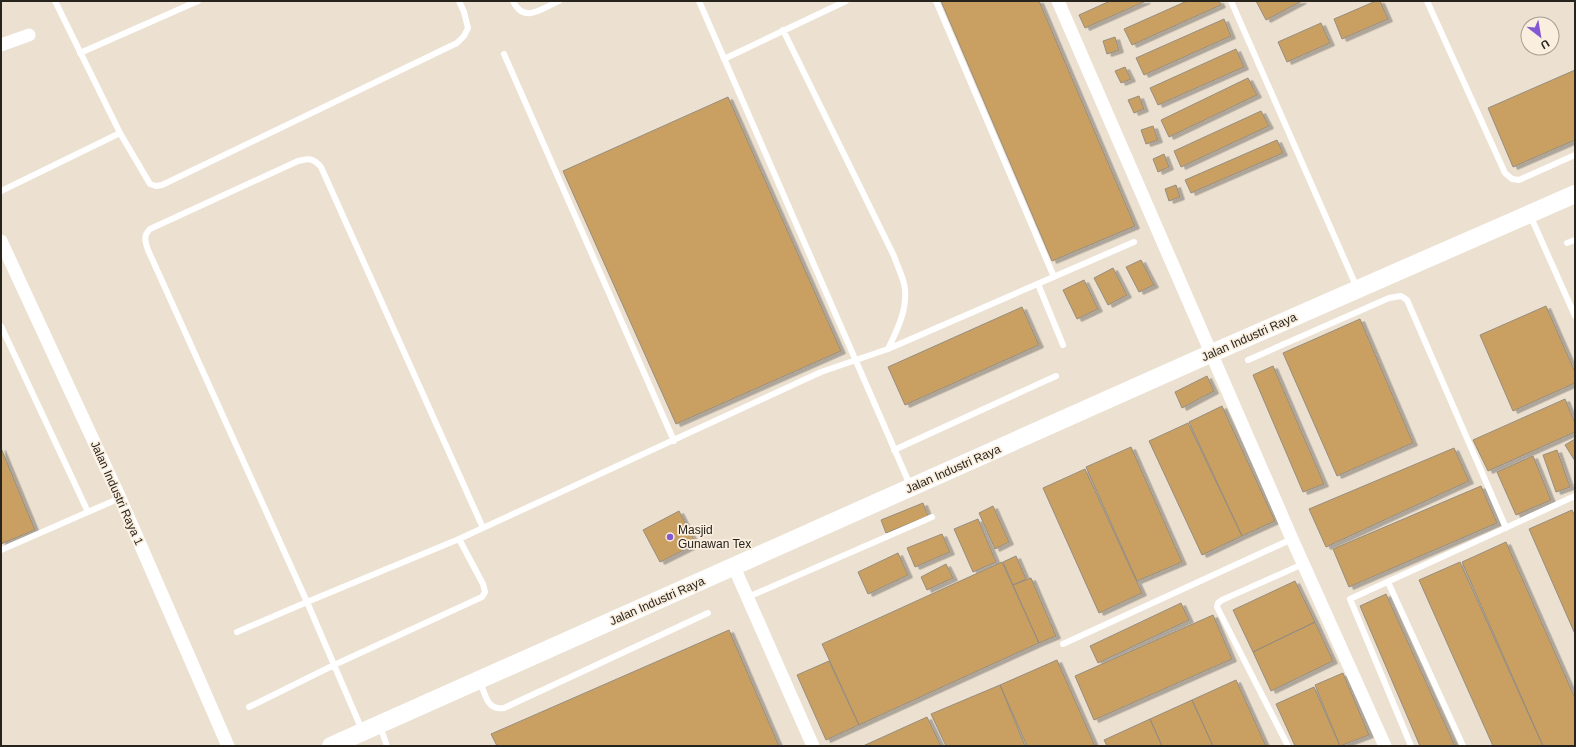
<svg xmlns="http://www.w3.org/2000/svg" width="1576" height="747" viewBox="0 0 1576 747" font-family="Arial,sans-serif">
<defs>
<filter id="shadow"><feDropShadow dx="4.5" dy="2.5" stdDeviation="0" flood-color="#0004"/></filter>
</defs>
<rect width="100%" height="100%" fill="#ece1d1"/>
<path fill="#c99f62" stroke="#978d7e" filter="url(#shadow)" d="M941,1h98l96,225 -83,35z
M1110,1h36l-61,27 -6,-13z
M1187,1h32l2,4 -89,40 -8,-16z
M1256,1h46l-36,19z
M1376,1h4l8,18 -46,20 -8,-20z
M1224,19l7,17 -87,39 -8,-17z
M1321,23l9,20 -43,19 -9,-20z
M1115,37l4,13 -12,4 -4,-13z
M1236,49l8,18 -86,38 -8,-17z
M1125,67l6,12 -10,4 -6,-12z
M1575,70v70l-62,27 -25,-59z
M1248,78l9,17 -88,42 -8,-17z
M1139,96l5,13 -10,4 -6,-13z
M728,97l113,254 -165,73 -113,-253z
M1261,111l8,15 -88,41 -7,-16z
M1153,126l5,14 -12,4 -5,-14z
M1277,140l6,13 -92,40 -6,-13z
M1164,154l5,13 -11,5 -5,-13z
M1176,185l4,12 -11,4 -4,-12z
M1141,260l13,25 -15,7 -13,-25z
M1113,268l14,27 -19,10 -14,-27z
M1084,280l14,29 -21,10 -14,-29z
M1546,306l29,66v11l-62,28 -33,-76z
M1022,307l17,38 -134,60 -17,-38z
M1360,319l53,124 -76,33 -54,-123z
M1273,366l51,118 -21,8 -50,-117z
M1207,376l7,15 -32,17 -7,-16z
M1565,399l10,24v9l-87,39 -15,-31z
M1222,406l53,115 -33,15 -53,-114z
M1188,423l54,113 -40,19 -53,-114z
M1575,439v22l-10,-16z
M1131,447l51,115 -45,19 -51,-114z
M1,448l34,82 -34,14z
M1454,448l15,33 -143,66 -17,-38z
M1557,450l13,37 -14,5 -13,-37z
M1533,456l18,44 -35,15 -19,-43z
M1085,469l57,124 -43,20 -56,-125z
M1481,486l16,37 -148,64 -16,-38z
M923,503l5,13 -42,17 -5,-13z
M993,506l16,36 -14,7 -16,-36z
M1572,510l3,6v118l-46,-105z
M679,511l17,33 -36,18 -17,-32z
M978,519l18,43 -23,10 -19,-43z
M942,534l8,18 -35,15 -8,-19z
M1506,542l69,156v48h-32l-81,-184z
M898,553l10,22 -40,19 -10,-22z
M1016,556l10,23 -13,6 -10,-23z
M1002,562l37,81 -180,82 -37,-81z
M1460,562l83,184h-50l-74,-166z
M946,564l7,14 -26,12 -6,-13z
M1031,578l25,58 -17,7 -26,-58z
M1295,581l20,41 -62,30 -20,-42z
M1386,594l69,152h-35l-60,-140z
M1181,603l8,17 -91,43 -8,-17z
M1213,615l19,44 -138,61 -19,-44z
M1315,622l18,39 -62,30 -18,-39z
M729,630l50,116h-282l-6,-12z
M1057,660l38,86h-68l-27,-61z
M829,661l30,64 -33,15 -29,-65z
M1343,673l26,62 -29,11 -25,-61z
M1236,680l30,66h-53l-21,-46z
M1000,685l25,61h-79l-15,-32z
M1314,687l26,59h-45l-19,-42z
M1192,700l21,46h-51l-12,-27z
M927,717l14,29h-78z
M1150,719l12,27h-55l-3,-6z"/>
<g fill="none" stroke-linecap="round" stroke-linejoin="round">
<path stroke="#fff" stroke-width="6" d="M513,1c11,23 28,8 46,0
M699,1l211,484
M936,1l118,276
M1231,1l126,287
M1427,1l78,172 7,6 7,1 56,-25
M783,30l111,226c3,10 10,22 11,33 2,22 -8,41 -17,60
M80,53l118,-52
M504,54l170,387
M724,59l122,-58
M120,133l30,51 6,2 6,-1 295,-142 7,-7 4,-8 -4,-16 -5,-11
M1,191l119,-58 -65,-132
M1530,215l45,101
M1567,243l8,-3
M1038,284l25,61
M1,326l87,186
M1248,360l141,-62 12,-2 6,4 99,228
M894,450l162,-74
M1,550l119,-52
M1388,582l75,164
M748,597l184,-80
M237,632l70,-30 152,-63 362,-167 67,-23 246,-107
M1063,644l229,-105
M480,681c5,13 7,30 24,27l204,-95
M249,707l85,-42 148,-68 3,-5 -2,-8 -24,-45
M380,726l7,20
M362,730l-55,-128 -159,-352c-3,-9 -5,-14 2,-21l148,-68c11,-3 15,-3 23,6l162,361
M1288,746l-71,-139 1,-4 4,-3 81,-36
M1411,746l-61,-147 225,-103"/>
<path stroke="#fff" stroke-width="13" d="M1058,1l234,538 93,207
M1,45l28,-10
M1,241l119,257 108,248
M734,567l79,179"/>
<path stroke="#fff" stroke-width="18" d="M331,746l881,-393 363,-159"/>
</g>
<circle fill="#8259d2" stroke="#faeede" stroke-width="1.5" cx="670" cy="537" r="4"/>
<g text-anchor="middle" stroke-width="3.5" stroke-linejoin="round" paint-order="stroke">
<g font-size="12" fill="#27231d" stroke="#faeede">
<text transform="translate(1249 337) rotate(-24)" y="4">Jalan Industri Raya</text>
<text transform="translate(953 469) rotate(-24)" y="4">Jalan Industri Raya</text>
<text transform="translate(117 493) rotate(66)" y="4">Jalan Industri Raya 1</text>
<text transform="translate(657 601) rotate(-24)" y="4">Jalan Industri Raya</text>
</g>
<g font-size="12" fill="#27231d" stroke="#faeede" text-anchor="start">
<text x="678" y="534">Masjid<tspan x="678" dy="14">Gunawan Tex</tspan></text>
</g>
</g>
<rect width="1576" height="747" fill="none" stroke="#27231d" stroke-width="4"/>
<g transform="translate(1540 36) rotate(149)"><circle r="19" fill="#faeede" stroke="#a69d91"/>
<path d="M0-3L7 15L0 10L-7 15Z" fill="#8259d2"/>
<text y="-6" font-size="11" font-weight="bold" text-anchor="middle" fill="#27231d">U</text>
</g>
</svg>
